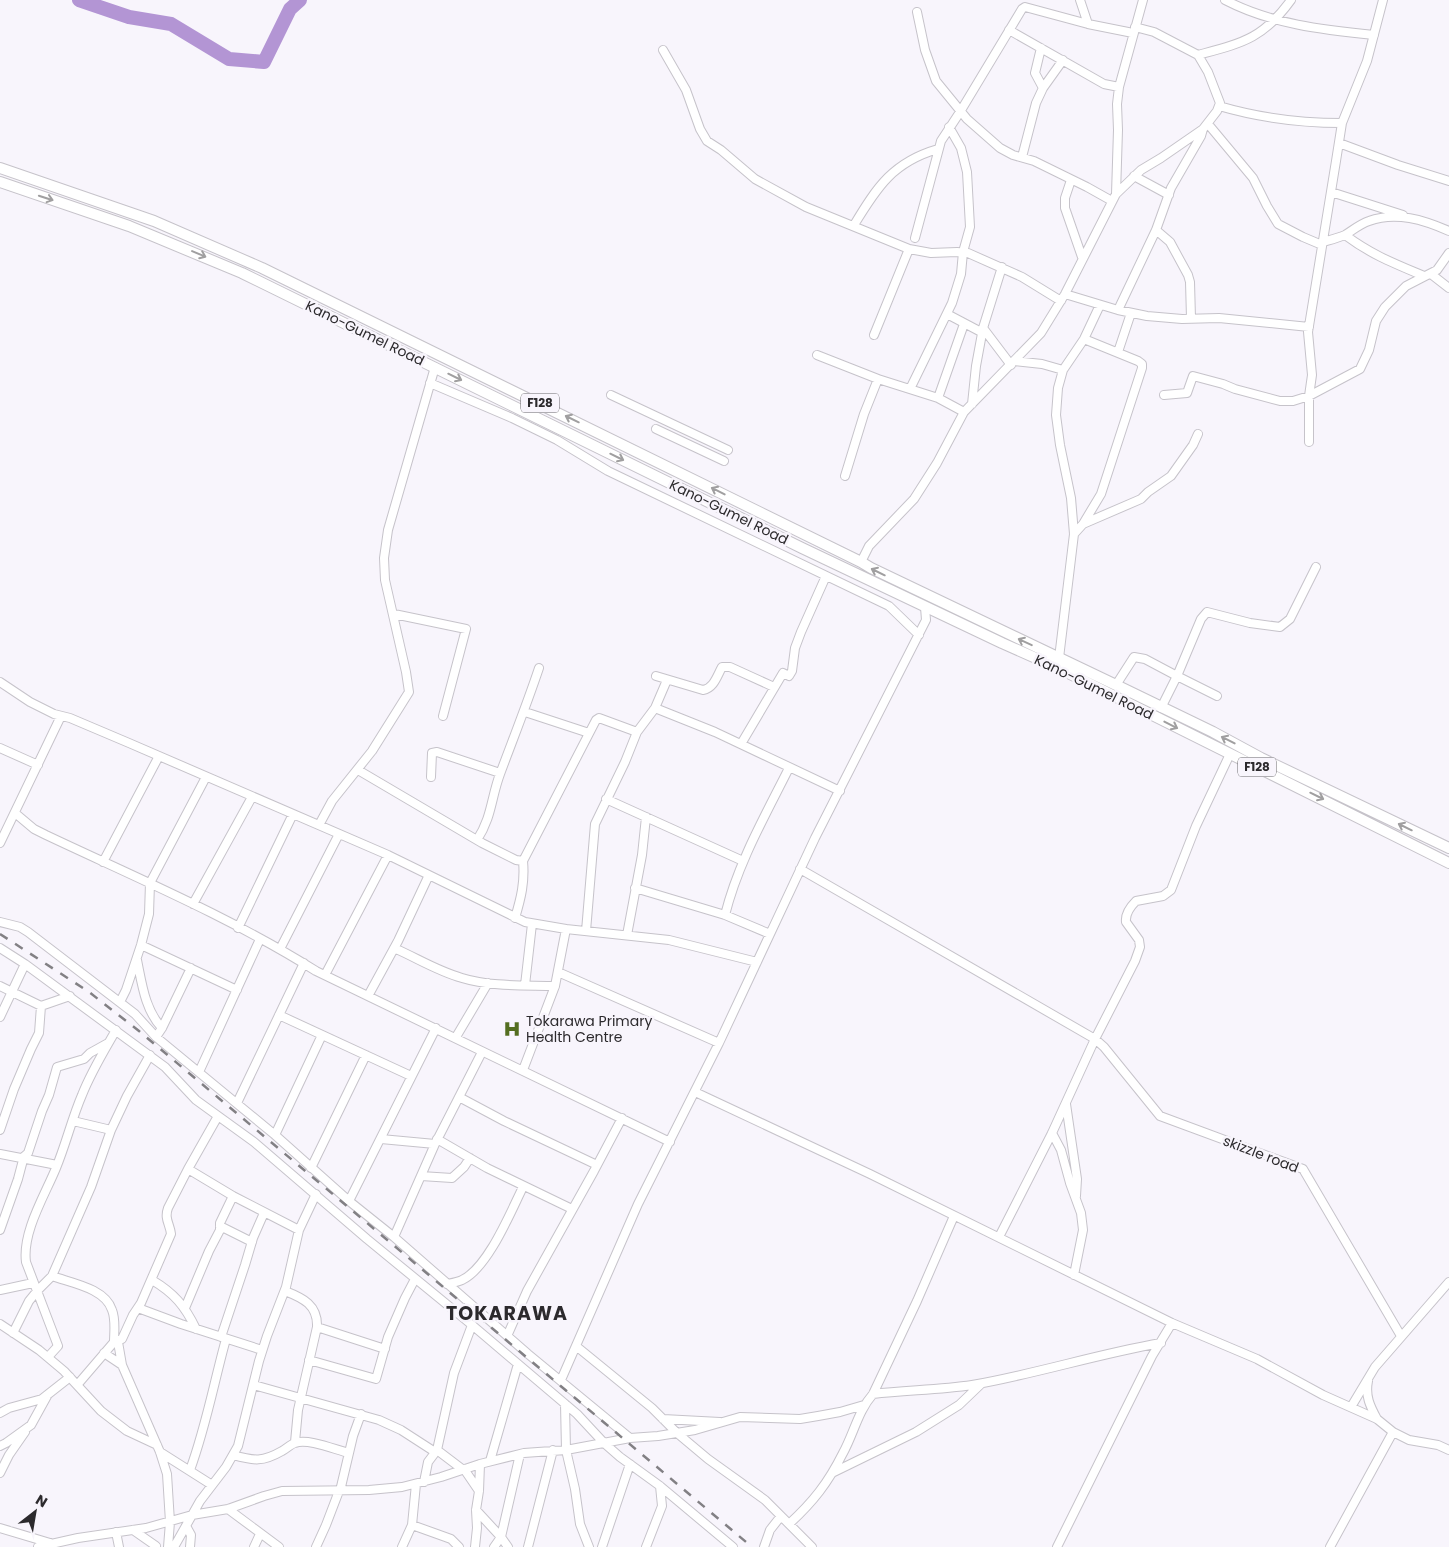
<svg xmlns="http://www.w3.org/2000/svg" width="1449" height="1547" viewBox="0 0 1449 1547" font-family="Poppins,sans-serif">
<rect width="100%" height="100%" fill="#f8f5fc"/>
<g fill="none" stroke-linecap="round" stroke-linejoin="round">
<path stroke="#b395d4" stroke-width="14" d="M79,0l50,17 42,7 58,35 35,3 26,-53 10,-9"/>
<g stroke="#c6c3ca" stroke-width="10">
<path id="minor" d="M1080,0l8,24
M1225,0c46,24 98,30 149,35
M917,12l8,38 11,31 31,38 33,29 13,7 21,6 53,26 25,14
M1009,30l95,54 15,3
M1041,48l-6,25 8,15
M663,50l23,40 14,39 7,12 14,9 34,29 51,28 103,42 22,4 26,-1 11,1 54,24 39,24
M1198,55c44,-12 65,-16 93,-55
M1219,106c41,12 81,17 123,17
M1208,124l45,54 14,28 11,18 25,13 19,8
M1339,143l59,22 51,16
M1022,157l14,-54 7,-15 20,-28
M1134,176l35,19
M1071,180l-6,18v10l17,49
M1331,192l72,23
M1116,194l2,-64 -1,-26 2,-17 24,-87
M854,225c23,-38 39,-63 84,-76
M1156,230l14,12 18,33 2,7 1,36
M1345,235c27,20 48,28 79,41
M915,238l26,-97 19,-29 62,-103 3,-2 63,17 45,9
M1323,242c7,-2 15,-4 22,-7 8,-5 15,-11 24,-14 27,-10 55,-1 80,10
M1431,274l18,14
M1065,294l53,16 29,6 35,3 37,-1 90,9
M1118,310l38,-80 15,-42 30,-52 2,-7
M947,314l36,19
M983,328l28,37
M874,335l35,-86
M1118,352l13,-39
M817,355l61,24 60,19 26,14
M1014,361l28,3 21,6
M430,383l82,35 45,22 51,31 281,135 30,29
M910,389l42,-86 9,-29 2,-22 7,-25 -3,-55 -6,-24 -12,-21
M611,395l117,55
M1164,395l23,-2 6,-17 30,8 12,5 45,12h13l16,-5 51,-27 9,-19 7,-29 9,-14 21,-21 31,-16 12,-17
M938,398l26,-74
M972,404l4,-38 7,-38 19,-61
M656,429l68,32
M1309,442v-46l3,-21 -4,-43 28,-171 6,-38 25,-62 16,-61
M845,476l19,-62 14,-35
M1083,524l18,-30 41,-126v-4l-4,-3 -54,-22
M1074,534l9,-10 58,-25 7,-7 23,-16 22,-31 5,-11
M861,562l8,-16 45,-47 23,-36 27,-51 77,-79 24,-39 51,-100 25,-24 20,-12 42,-29 14,-18 3,-8 -12,-31 -10,-17 -44,-23 -19,-5
M394,614l72,15 -23,87
M1059,658l15,-124 -3,-36 -11,-53 -4,-30 2,-27 5,-18 21,-31 16,-34
M656,676l47,14c11,-2 14,-14 19,-23h8l44,20
M0,682l30,20 24,12 16,4 59,25 259,112 137,67 41,7 103,11 88,22
M1116,685l18,-28 11,2 32,17 -16,32
M1217,696l-40,-20 24,-57 6,-7 43,11 30,4 10,-8 26,-52
M655,708l60,24 125,59
M525,712l64,21
M741,744l42,-71 6,3 3,-5 3,-23 6,-16 25,-56
M0,748l38,17
M358,770l124,73 34,17 7,1
M431,777l1,-24 5,-1 63,21
M606,799l137,62
M15,813l19,16 12,6c91,43 184,82 270,136l354,171
M319,825l13,-24 40,-50 37,-59 -3,-20 -21,-92 -1,-22 4,-28 47,-163
M477,840c15,-23 14,-42 23,-66 13,-35 27,-70 39,-106
M0,843l61,-127
M103,862l56,-106
M800,869l295,170 9,8 56,69 143,53 98,167
M635,888l90,27 45,19
M193,904l59,-107
M725,915c13,-52 40,-99 64,-147
M515,918c6,-20 10,-36 8,-57l73,-141 3,-2 38,14
M0,922l20,5 8,5 107,82 21,23 119,98 74,66 45,36 134,117 102,84
M238,928l55,-114
M586,931l9,-107 30,-62 12,-30 18,-24 12,-28
M627,935l15,-80 4,-38
M141,945l96,45
M0,948l25,16 140,103 31,33 58,42 113,97 105,86 105,89 27,29 16,14 40,29 73,61
M394,948c23,10 43,23 68,30 29,9 63,7 93,8
M280,949l59,-115
M137,960c5,24 8,50 25,68
M558,972l161,71
M325,975l63,-120
M525,985l7,-61
M0,986l41,20 29,-10
M368,996l30,-55 31,-66
M120,1002l6,-12 15,-45 8,-31 1,-31 56,-106
M279,1015l132,61
M0,1017l25,-53
M156,1037l6,-9 29,-60
M456,1037l32,-54
M523,1070l32,-84 11,-57
M199,1072l61,-133
M695,1092l175,82 302,149 85,36 66,36 54,24 16,13 16,8 29,5 11,5
M459,1097l45,24 93,44
M237,1103l67,-140
M1066,1104l11,75 -1,17
M73,1121l38,9
M0,1130l14,-41 17,-40 8,-16 2,-27
M1052,1133l9,17 9,33 11,30 2,17 -9,45
M275,1135l47,-100
M381,1139l54,5
M437,1139l50,29 85,41
M0,1154l57,11
M21,1159l7,-6 14,-42 7,-16 8,-28 27,-8 6,-6 18,-10
M311,1168l55,-113
M188,1169l45,27 66,34
M421,1176l31,2 12,-11 6,-9
M349,1201l87,-173
M220,1226l32,16
M0,1230l18,-51 5,-19
M394,1237l41,-93 47,-92
M999,1237l53,-104 43,-94 40,-78 5,-14 -1,-7 -13,-18c-1,-8 5,-16 10,-21l27,-5 8,-6 25,-64 34,-72
M52,1276c19,7 53,12 60,34 4,10 2,22 2,32
M152,1280c22,13 33,26 44,49
M447,1284c5,-1 11,-2 15,-4 26,-12 49,-69 61,-93
M0,1290l33,-7
M285,1291c18,7 33,14 32,36l-19,83 -3,32
M138,1308l43,16 81,26
M185,1308l24,-57 11,-21v-7l13,-27
M0,1324l39,26 25,21 37,40 26,20 30,14
M317,1327l68,22
M13,1333l16,-32 9,-11 14,-14 39,-89 20,-57 16,-34 23,-41
M508,1334l19,-43 67,-120 28,-53
M221,1337l24,-72 8,-27 11,-25
M118,1342l4,23 38,87 7,22 3,48 -2,25
M576,1346l76,62 25,25 31,26 57,41 47,47
M104,1353l18,12
M48,1357l10,-11 -32,-84c-4,-30 19,-67 30,-94 10,-24 16,-50 26,-73 9,-23 22,-44 34,-65
M309,1360l67,19 12,-42 17,-39 10,-19
M561,1380l77,-176 81,-161 96,-205 111,-218 -1,-13
M1368,1381c-3,15 2,25 9,38
M78,1384l36,-42 8,-3 11,-24 8,-12 30,-69c-1,-10 -7,-15 -3,-26l20,-39 30,-53
M254,1385l125,35 22,10 34,22
M873,1394c33,-4 66,-4 99,-9 64,-11 125,-31 189,-42
M565,1404l1,46 9,39 5,35 9,23
M1351,1407l24,-40 74,-85
M0,1413l9,-5 33,-9 28,-22
M663,1419l57,3
M0,1446l6,-3 25,-18 16,-29
M437,1450l25,19
M160,1452l52,33
M233,1455c21,6 30,7 49,-4 4,-2 9,-7 13,-8 13,-5 41,7 54,10
M490,1461l28,-97
M464,1469l15,22
M190,1470c16,-43 24,-88 36,-131
M0,1473l9,-18 16,-23
M832,1473l84,-41 43,-27 22,-21
M424,1482l4,-20 9,-12 17,-77 18,-48
M340,1491l13,-55 8,-22
M228,1509l51,38
M476,1510l25,27 7,10
M789,1524c24,-22 39,-41 54,-71 11,-20 15,-42 30,-59l44,-93 37,-85
M412,1525l39,14 8,8
M186,1526l5,9 -1,12
M0,1528l50,15
M133,1530l23,16
M116,1532l3,15
M38,1547l40,-9 68,-10 46,-13 36,-6 36,-13 18,-5 87,-1 33,-3 39,-10 39,-13 44,-11 42,-3 64,-12 28,-2 37,-6 45,-13 60,2 18,-3 22,-4 24,-7
M174,1547l26,-46 26,-34 12,-21 21,-85 8,-25 19,-49 13,-57 17,-36
M254,1547l6,-13
M316,1547l10,-22 13,-34
M402,1547l10,-22 4,-41
M475,1547l2,-19 -1,-18 3,-19 1,-27
M494,1547l7,-10 19,-83
M528,1547l25,-97
M602,1547l28,-83
M646,1547l16,-41 -2,-20
M764,1547l6,-17 11,-14
M1057,1547l95,-191 20,-33
M1330,1547l63,-115"/>
</g>
<g stroke="#c6c3ca" stroke-width="12">
<path id="major" d="M0,168l154,53 108,47 599,294 10,6 245,117 97,47 48,26 188,90
M0,182l129,44 113,47 560,275 200,95 54,24 393,196"/>
</g>
<use href="#minor" stroke="#fff" stroke-width="8"/>
<use href="#major" stroke="#fff" stroke-width="10"/>
<path stroke="#828084" stroke-width="2.5" stroke-dasharray="9 9" stroke-linecap="butt" d="M0,934l89,58 50,39 613,516"/>
</g>
<defs><path id="oneway-shaft" d="M-6 0H5M1.5-3L5.5 0L1.5 3" fill="none" stroke-width="1.6" stroke-linecap="round" stroke-linejoin="round" transform="scale(1.25)"/></defs>
<g stroke="#a09fa0">
<use href="#oneway-shaft" transform="translate(46 198) rotate(18)"/>
<use href="#oneway-shaft" transform="translate(199 254) rotate(23)"/>
<use href="#oneway-shaft" transform="translate(455 377) rotate(26)"/>
<use href="#oneway-shaft" transform="translate(572 419) rotate(-154)"/>
<use href="#oneway-shaft" transform="translate(617 457) rotate(26)"/>
<use href="#oneway-shaft" transform="translate(718 491) rotate(-153)"/>
<use href="#oneway-shaft" transform="translate(878 572) rotate(-154)"/>
<use href="#oneway-shaft" transform="translate(1025 642) rotate(-155)"/>
<use href="#oneway-shaft" transform="translate(1171 725) rotate(27)"/>
<use href="#oneway-shaft" transform="translate(1228 740) rotate(-153)"/>
<use href="#oneway-shaft" transform="translate(1317 796) rotate(26)"/>
<use href="#oneway-shaft" transform="translate(1405 827) rotate(-154)"/>
</g>
<defs>
<g id="hospital-bare" transform="scale(1.35)"><path d="M-5-5h3v3.5h4V-5h3V5h-3V1.5h-4V5h-3Z" fill="#546e20" stroke="#f8f5fc" stroke-width="2.5" paint-order="stroke"/></g>
</defs>
<g fill-rule="evenodd">
<use href="#hospital-bare" x="512" y="1029"/>
</g>
<g text-anchor="middle" stroke-width="5" stroke-linejoin="round" paint-order="stroke">
<g fill="#f8f5fc" stroke="#69676b" stroke-width="1">
<rect x="521" y="393.5" width="38" height="19" rx="4"/>
<rect x="1238" y="757.5" width="38" height="19" rx="4"/>
</g>
<g font-size="12" font-weight="bold" fill="#2c2a2d">
<text x="540" y="407">F128</text>
<text x="1257" y="771">F128</text>
</g>
<g font-size="14" fill="#2c2a2d" stroke="#f8f5fc">
<text transform="translate(365 333) rotate(26)" y="5">Kano-Gumel Road</text>
<text transform="translate(729 512) rotate(26)" y="5">Kano-Gumel Road</text>
<text transform="translate(1094 687) rotate(26)" y="5">Kano-Gumel Road</text>
<text transform="translate(1261 1154) rotate(21)" y="5">skizzle road</text>
</g>
<g font-size="14" fill="#2c2a2d" stroke="#f8f5fc" text-anchor="start">
<text x="526" y="1026">Tokarawa Primary<tspan x="526" dy="16">Health Centre</tspan></text>
</g>
<g font-size="19" font-weight="bold" letter-spacing="1" fill="#2c2a2d" stroke="#f8f5fc">
<text x="507" y="1320">TOKARAWA</text>
</g>
</g>
<g transform="translate(35 1512) rotate(31)" stroke="#f8f5fc" stroke-width="4" paint-order="stroke">
<path d="M0-4L9 19L0 12L-9 19Z" fill="#2c2a2d"/>
<text y="-8" font-size="14" font-weight="bold" text-anchor="middle" fill="#2c2a2d">N</text>
</g>
</svg>
